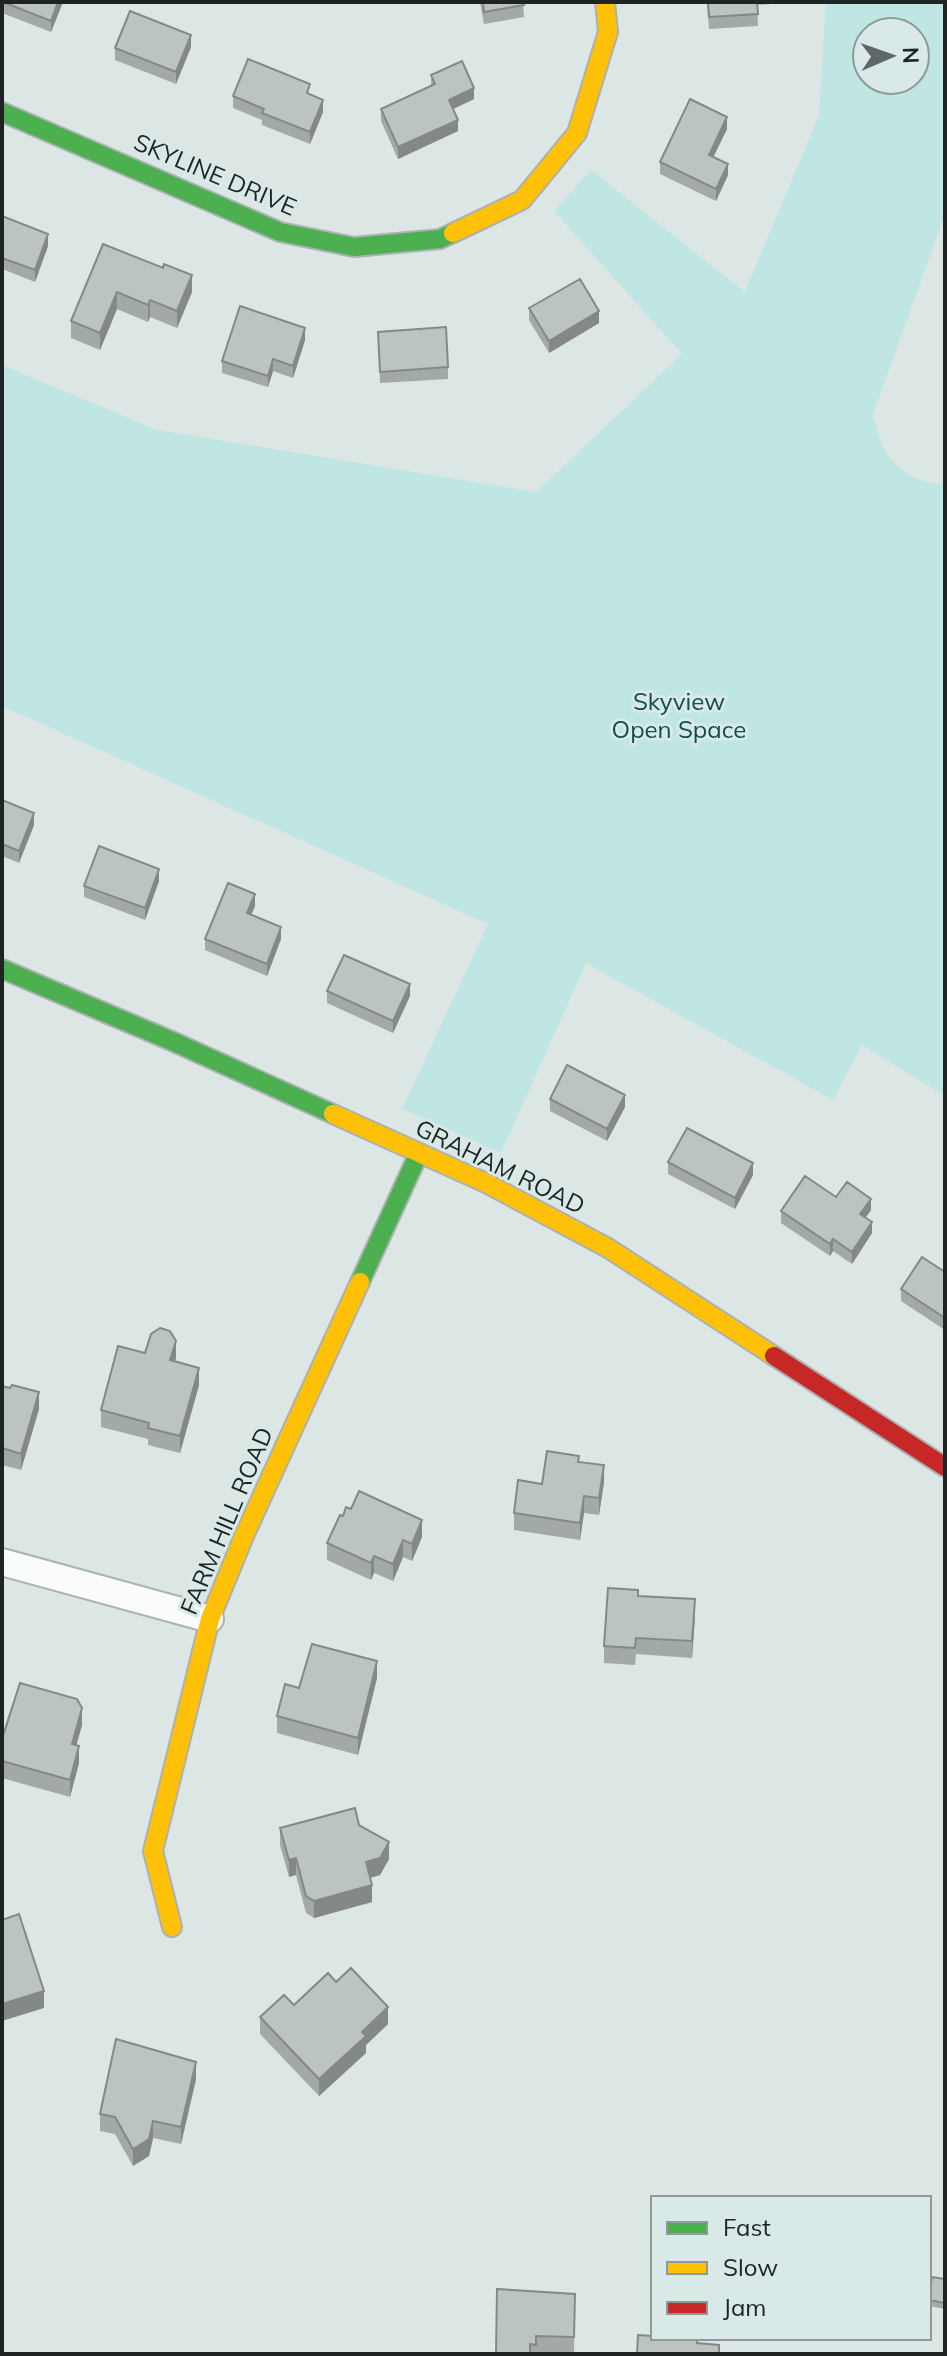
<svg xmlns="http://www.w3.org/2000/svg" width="947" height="2356" viewBox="0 0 947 2356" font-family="Mulish,sans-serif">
<rect width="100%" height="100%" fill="#dce6e4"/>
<path fill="#bfe6e2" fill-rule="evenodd" d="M826,2h119v212l-73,203c6,10 7,22 12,32 12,21 36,37 61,34v613l-83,-51 -29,55 -247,-137 -85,190 -99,-44 86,-185 -486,-218v-341l155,65 379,62 146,-138 -128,-143 37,-41 154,122 74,-177zM867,32h48v48h-48z"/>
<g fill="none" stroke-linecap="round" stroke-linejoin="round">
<g stroke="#abb2b1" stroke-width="30">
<path id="street" d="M2,1562l208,57"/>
</g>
<g stroke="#abb2b1" stroke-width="22">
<path id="fast" d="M2,112l278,120 74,15 86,-8 13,-6
M2,969l172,73 159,72
M360,1282l59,-129"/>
</g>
<g stroke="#abb2b1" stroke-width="22">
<path id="slow" d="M453,233l69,-33 55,-67 31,-101 -3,-30
M333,1114l153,69 122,65 166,108
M172,1927l-19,-76 57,-232 34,-83 116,-254"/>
</g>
<g stroke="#abb2b1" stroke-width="22">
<path id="jam" d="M774,1356l171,111"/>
</g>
<use href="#street" stroke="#fafbfb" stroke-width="26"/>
<use href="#fast" stroke="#4caf50" stroke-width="18"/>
<use href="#slow" stroke="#ffc107" stroke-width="18"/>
<use href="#jam" stroke="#c62828" stroke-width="18"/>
</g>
<path fill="#a2a9a7" d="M2,2h61l-12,30 -49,-19z
M480,2h43l1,15 -40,7z
M707,2h64v2l-14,1 1,21 -49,3z
M191,47l-15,37 -61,-24v-12z
M431,75l43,24 -21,10 5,22 -60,28 -17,-38v-12l50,-23z
M310,95l13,17 -13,32 -48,-19v-5l-29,-12v-12z
M727,129l-14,28 15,18 -12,26 -56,-27v-12z
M2,216l46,30 -13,36 -33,-13z
M103,244l60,24 29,24 -15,36 -27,-11 -2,5 -31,-13 -17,41 -29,-12v-17z
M529,308l70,15 -50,30 -20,-33z
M378,332l70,35v12l-68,4z
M305,340l-12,38 -20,-7 -5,16 -46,-14v-12z
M2,800l32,25 -15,38 -17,-7z
M159,881l-14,39 -61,-23v-11z
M255,906l-4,9 30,24 -14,37 -62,-26v-11z
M327,991l83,5 -17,37 -66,-30z
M550,1099l75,8 -18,34 -57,-30z
M668,1162l85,13 -18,34 -67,-35z
M836,1197l35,13 -5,7 6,16 -20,31 -19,-13 -3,5 -49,-33v-12z
M945,1272v58l-44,-29v-12z
M176,1358l-1,4 24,23 -19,68 -32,-8v-6l-47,-12v-17z
M2,1386l37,23 -18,61 -19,-5z
M579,1462l25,20 -5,33 -15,-2 -4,27 -66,-10v-17l28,-29z
M422,1537l-10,24 -9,-4 -10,24 -19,-8 -3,7 -44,-20v-17z
M638,1596l57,20 -3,42 -56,-4 -1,11 -31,-2v-17z
M377,1678l-19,77 -81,-22v-17l22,-28z
M82,1725l-6,20 3,18 -9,34 -68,-19v-39z
M280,1828l109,31 -9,16 -10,3 2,24 -58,16 -8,-5 -10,-38 -7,2 -9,-32z
M336,1982l52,42 -22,21v8l-47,43 -59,-62v-17l34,-12z
M196,2079l-15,65 -28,-6 -4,18 -16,10 -18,-32 -15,-3v-17z
M945,2279v30l-16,-3v-10z
M575,2294l-1,60 -38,-1v1h-40z"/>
<path fill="#848988" d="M58,2h5l-12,30v-11z
M191,35v12l-15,37v-12z
M474,88v11l-25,12v-11z
M323,100v12l-13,32v-12z
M727,117v12l-18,37v-11z
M458,120v11l-60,28v-12z
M728,164v11l-12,26v-12z
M48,234v12l-13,36v-12z
M192,275v17l-15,36v-17z
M117,292v17l-17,41v-17z
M150,300v17l-2,5v-17z
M599,311v12l-50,30v-12z
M305,328v12l-12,38v-12z
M273,359v12l-5,16v-11z
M34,813v12l-15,38v-12z
M159,869v12l-14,39v-12z
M255,894v12l-8,19v-12z
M281,927v12l-14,37v-12z
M410,984v12l-17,37v-12z
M625,1095v12l-18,34v-12z
M753,1163v12l-18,34v-11z
M871,1199v11l-11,15v-11z
M872,1222v11l-20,31v-12z
M833,1239v12l-3,5v-12z
M176,1341v17l-6,19v-17z
M199,1368v17l-19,68v-17z
M39,1392v17l-18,61v-16z
M604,1465v17l-5,33v-17z
M584,1496v17l-4,27v-17z
M422,1520v17l-10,24v-17z
M403,1540v17l-10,24v-17z
M374,1556v17l-3,7v-17z
M695,1599v17l-3,42v-17z
M377,1661v17l-19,77v-17z
M82,1708v17l-10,36v-17z
M79,1746v17l-9,34v-17z
M389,1842v17l-9,16 -14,4v-17z
M296,1858v17l-7,2v-17z
M372,1885v17l-58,16v-17z
M44,1991v17l-42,13v-17z
M388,2007v17l-22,21v8l-47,43v-17l43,-47z
M196,2062v17l-15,65v-17z
M153,2121v17l-4,18 -16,10v-17z"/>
<path fill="#bcc4c2" stroke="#848988" stroke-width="2" d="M3,2h55l-7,19z
M483,2h40l1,3 -40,7z
M708,2h49l1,12 -49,3z
M130,11l61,24 -15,37 -61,-24z
M248,59l62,25 -3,9 16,7 -13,32 -48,-19 2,-4 -31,-13z
M462,61l12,27 -25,12 9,20 -60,27 -17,-38 54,-25 -4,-9z
M690,99l37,18 -18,38 19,9 -12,25 -56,-27z
M2,216l46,18 -13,36 -33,-12z
M103,244l60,24 1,-4 28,11 -15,36 -27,-11 -2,5 -31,-13 -17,41 -29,-12z
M580,279l19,32 -50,30 -20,-33z
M240,306l65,22 -12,38 -20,-7 -5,17 -46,-15z
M446,327l2,40 -68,5 -2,-40z
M2,800l32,13 -15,38 -17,-7z
M99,846l60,23 -14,39 -61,-22z
M228,883l27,11 -8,19 34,14 -14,37 -62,-25z
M344,955l66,29 -17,37 -66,-30z
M567,1065l58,30 -18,34 -57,-30z
M687,1128l66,35 -18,35 -67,-36z
M805,1176l31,21 11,-15 24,17 -11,15 12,8 -20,30 -19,-13 -3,5 -49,-33z
M922,1257l23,15v46l-44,-29z
M160,1328l10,3 6,10 -6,19 29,8 -19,68 -32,-8 1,-5 -48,-13 17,-64 27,7 6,-19z
M12,1385l27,7 -18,62 -19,-6v-62l8,2z
M547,1451l32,5 -1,6 26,3 -5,33 -15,-2 -4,27 -66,-10 4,-33 24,4z
M359,1491l63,29 -10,24 -9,-4 -10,24 -19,-8 -3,7 -44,-20 13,-28 3,1 3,-9 5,2z
M608,1588l30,2v6l57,3 -3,42 -56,-3 -1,10 -31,-2z
M312,1644l65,17 -19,77 -81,-22 8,-32 14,4z
M20,1683l57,16 5,9 -10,36 7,2 -9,34 -68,-19v-22z
M355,1808l4,17 30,17 -9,16 -14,4 6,23 -58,16 -8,-5 -10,-38 -7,2 -9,-32z
M19,1914l25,77 -42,13v-84z
M351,1968l37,39 -26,25 4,4 -47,43 -59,-62 24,-22 10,10 34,-32 8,9z
M116,2039l80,23 -15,65 -28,-6 -4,18 -16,10 -18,-32 -15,-3z
M932,2277l13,2v24l-16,-3z
M497,2289l78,5 -1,43 -38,-1v9l-6,-1v10h-34z
M638,2335l15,1v2h44v5l22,2v9h-82z"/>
<g text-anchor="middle" stroke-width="6" stroke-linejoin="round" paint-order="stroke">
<g font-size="24" fill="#1e2423" stroke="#d9e9e8">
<text transform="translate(215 175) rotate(23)" y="8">SKYLINE DRIVE</text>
<text transform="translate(500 1167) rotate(26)" y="8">GRAHAM ROAD</text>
<text transform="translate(227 1521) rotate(-67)" y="8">FARM HILL ROAD</text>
</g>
<g font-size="24" fill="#0f504c" stroke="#d9e9e8">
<text x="679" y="710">Skyview<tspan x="679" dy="28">Open Space</tspan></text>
</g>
</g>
<rect width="947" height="2356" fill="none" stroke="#1e2423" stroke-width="8"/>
<rect x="651" y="2196" width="280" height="144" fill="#d9e9e8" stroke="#8e9a99" stroke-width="2"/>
<rect x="667" y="2222" width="40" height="12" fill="#4caf50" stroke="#8e9a99" stroke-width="2"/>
<text x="723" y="2236" font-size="24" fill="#1e2423">Fast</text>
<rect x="667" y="2262" width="40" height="12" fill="#ffc107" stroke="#8e9a99" stroke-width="2"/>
<text x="723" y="2276" font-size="24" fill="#1e2423">Slow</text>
<rect x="667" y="2302" width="40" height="12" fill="#c62828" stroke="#8e9a99" stroke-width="2"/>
<text x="723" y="2316" font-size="24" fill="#1e2423">Jam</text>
<g transform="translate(891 56) rotate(88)"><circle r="38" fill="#d9e9e8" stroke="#8e9a99" stroke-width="2"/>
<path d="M0-6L14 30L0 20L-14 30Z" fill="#606867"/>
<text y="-12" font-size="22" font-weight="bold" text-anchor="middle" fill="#1e2423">N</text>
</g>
</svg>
